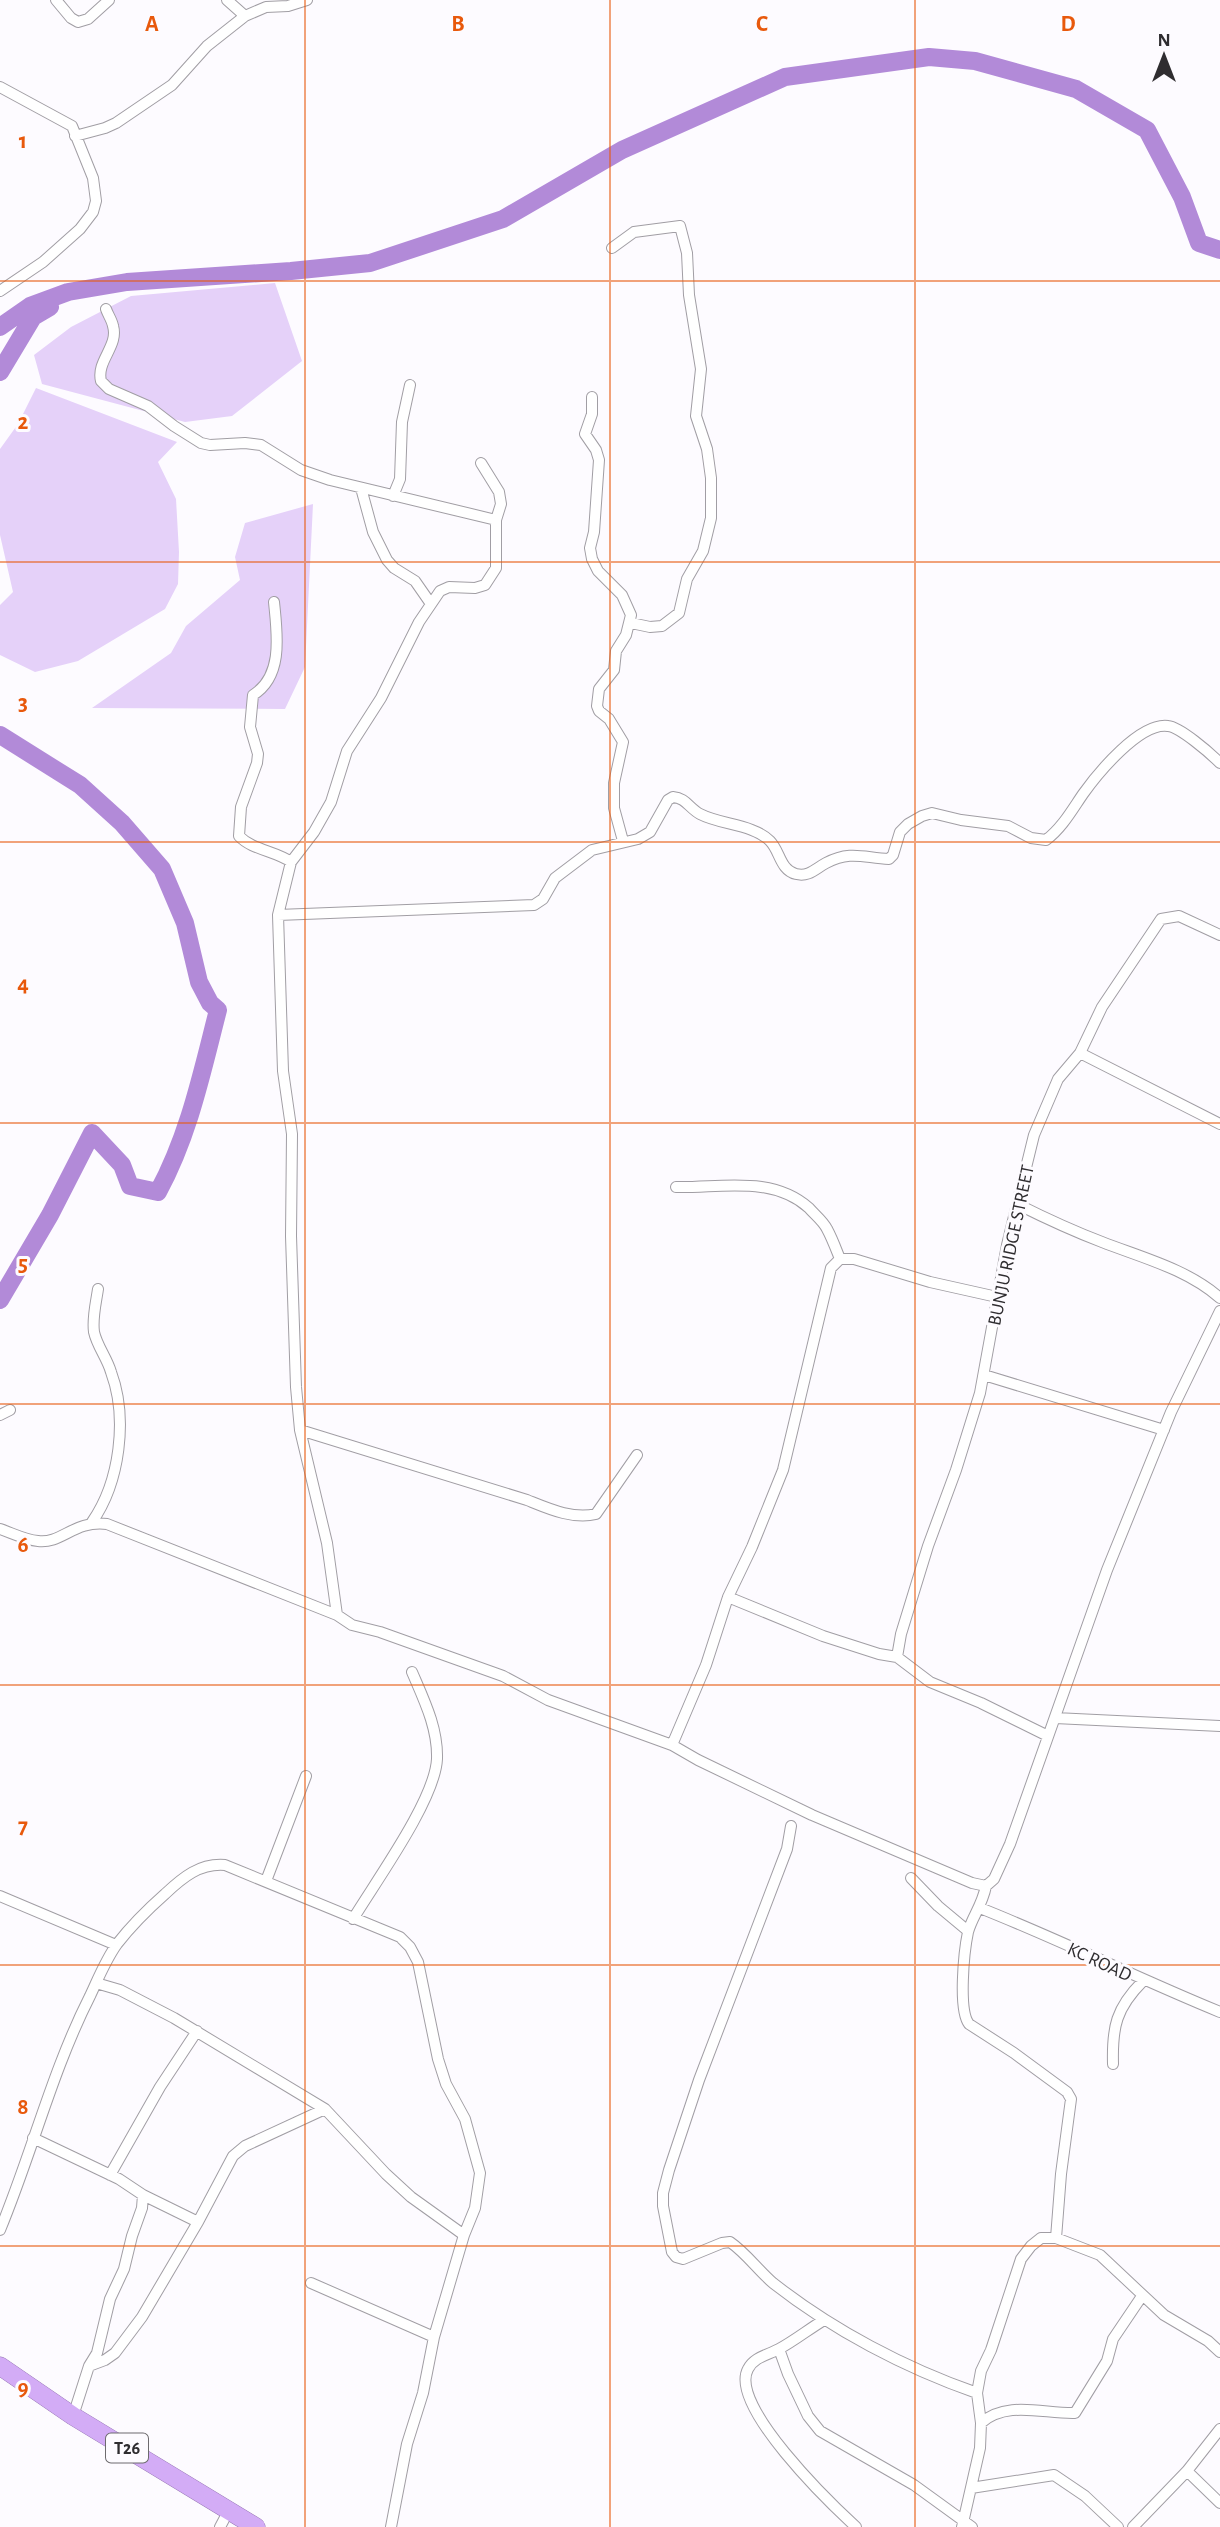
<svg xmlns="http://www.w3.org/2000/svg" width="1220" height="2527" viewBox="0 0 1220 2527" font-family="'Alegreya Sans',sans-serif">
<rect width="100%" height="100%" fill="#fdfbff"/>
<path fill="#e5d1f9" d="M275,283l27,78 -70,55 -47,6 -143,-38 -8,-29 37,-28 60,-31z
M36,388l141,54 -19,20 18,37 3,53 -1,32 -13,25 -87,52 -43,11 -35,-17v-50l13,-13 -13,-57v-86l18,-25z
M313,504l-8,163 -20,42 -193,-1 79,-55 15,-27 54,-46 -5,-23 10,-34z"/>
<g fill="none" stroke-linecap="round" stroke-linejoin="round">
<path stroke="#b28ad8" stroke-width="18" d="M0,327l30,-21 38,-14 59,-10 164,-11 79,-8 133,-44 119,-69 163,-73 144,-20 46,4 101,28 71,41 35,67 17,46 21,7
M0,372l33,-55 17,-10
M0,735l80,50 42,38 40,46 23,54 14,59 11,21 8,7c-16,62 -29,125 -60,182l-28,-6 -8,-21 -30,-32 -42,82 -50,85"/>
<g stroke="#a19ea4" stroke-width="12">
<path id="minor" d="M56,0l15,18 7,4 10,-3 21,-19
M227,0l18,16
M0,87l72,39 21,52 3,23 -3,11 -13,17 -37,33 -43,29
M75,136l30,-8 11,-5 56,-38 35,-39 38,-30 21,-9 22,-1 19,-6
M612,248l22,-16 46,-6 7,27 2,42 12,74 -5,47 11,33 4,29v40l-8,33 -16,28 -8,34 -17,13 -12,1 -19,-4
M106,309c2,6 6,11 7,17 6,20 -17,35 -12,55l8,8 39,17 26,20 27,17 9,2 35,-2 16,2 40,25 29,10 166,40
M592,397v17l-7,20 11,16 3,10 -5,72 -4,16 2,11 6,12 24,24 9,20 -5,20 -10,16 -2,19 -15,19 -2,17 2,5 10,8 14,23 -9,41v25l9,33
M361,488l12,44 14,28 7,8 21,13 16,23
M393,496l7,-17 2,-57 8,-37
M274,602c3,31 10,74 -21,93l-3,32 8,27 -1,9 -16,44 -2,29c13,14 37,15 52,26
M278,915l256,-10 9,-6 12,-21 37,-28 46,-11 12,-7 18,-32 5,-3c13,1 16,11 27,17 21,11 53,10 70,27 10,10 10,29 26,33 13,3 19,-5 30,-11 25,-13 38,-5 63,-4l4,-4 7,-23 8,-8 14,-8 10,-3 29,7 47,6 23,12 15,2c16,-12 26,-30 37,-46 15,-21 57,-72 85,-68 12,1 42,27 52,37
M1080,1053l140,71
M676,1187c45,1 96,-12 133,21 6,7 14,13 18,21 5,9 9,20 13,30
M1017,1204c28,14 56,27 85,38 41,16 85,27 118,56
M984,1375l180,55
M0,1415l10,-5
M300,1430l227,70c20,8 46,20 69,14l41,-59
M92,1522c28,-40 36,-104 19,-150 -4,-14 -14,-26 -17,-40 -2,-14 2,-29 4,-43
M0,1529c12,4 25,11 38,12 24,3 36,-21 69,-17l230,91 15,10 28,7 123,44 45,24 124,45 26,15 114,55 160,68 14,3 8,-7 16,-35 97,-274 64,-158 49,-101
M728,1597l95,39 56,18 18,3 33,25 51,21 67,33
M337,1615l-10,-72 -27,-113 -4,-43 -5,-151 1,-102 -9,-63 -5,-156 13,-53 23,-30 17,-30 16,-51 34,-53 38,-76 21,-31 9,-4 26,1 10,-3 11,-17v-48l5,-16 -2,-12 -18,-29
M897,1657l4,-23 27,-88 28,-76 24,-77 27,-148 27,-110 24,-56 22,-26 22,-46 59,-88 18,-3 41,19
M1055,1718l165,8
M672,1745l34,-80 22,-68 24,-50 31,-77 48,-202 9,-9h14l76,23 67,15
M791,1826l-4,23 -88,231 -30,90 -6,23v13l9,46 4,5 7,2 39,-16 8,-1c16,11 28,28 43,41 60,47 132,85 204,110
M911,1878l27,28 30,25
M266,1881l40,-105
M986,1886c-4,20 -14,31 -18,46 -4,19 -10,78 1,92l45,29 53,39 4,7 -10,75 -5,64
M0,1896l116,49
M980,1908c81,32 159,71 240,104
M353,1919c23,-38 82,-119 84,-160 1,-31 -13,-59 -25,-87
M96,1983l24,7 54,28 151,91 61,65 25,23 53,38
M1113,2064c-1,-37 3,-56 30,-83
M33,2138l86,41 24,16 -1,13 -10,28 -8,33 -14,30 -13,54 -8,13 -16,50
M110,2175l50,-88 37,-56
M143,2195l55,27
M0,2230c32,-77 52,-159 90,-234 8,-17 16,-37 27,-52 14,-18 31,-35 48,-50 18,-17 35,-31 60,-29l175,72 10,10 8,15 20,97 8,25 19,35 15,54 -5,35 -11,27 -30,102 -11,56 -16,51 -16,83
M311,2283l123,54
M824,2320c-15,9 -30,21 -45,29 -11,6 -25,8 -31,20 -20,36 83,135 108,158
M779,2349l9,25 20,42 12,15 94,54 58,42
M89,2366l16,-6 10,-7 27,-36 56,-95 35,-66 12,-10 80,-37
M981,2423c26,-23 63,-9 94,-10l32,-52 6,-22 29,-43
M1187,2471l33,32
M971,2488l83,-13 31,21 33,31
M220,2527l9,-17
M962,2527l18,-79 1,-25 -4,-30 4,-22 10,-21 30,-91 10,-13 10,-8h15l44,17 64,60 44,26 12,11
M1133,2527l54,-56 33,-42"/>
</g>
<g stroke="#9273af" stroke-width="19">
<path id="trunk" d="M0,2366l73,50 183,111"/>
</g>
<use href="#minor" stroke="#fff" stroke-width="10"/>
<use href="#trunk" stroke="#d3acf6" stroke-width="18"/>
</g>
<path fill="none" stroke="#e8590c" stroke-width="2" stroke-opacity="0.55" d="M305,0v2527M610,0v2527M915,0v2527M0,281h1220M0,562h1220M0,842h1220M0,1123h1220M0,1404h1220M0,1685h1220M0,1965h1220M0,2246h1220"/>
<g text-anchor="middle" stroke-width="6" stroke-linejoin="round" paint-order="stroke">
<rect fill="#fdfbff" stroke="#6d6b6e" stroke-width="2" x="106" y="2433.5" width="42" height="29" rx="5"/>
<g font-size="18" font-weight="bold" fill="#2f2d30">
<text x="127" y="2454">T26</text>
</g>
<g font-size="19" fill="#2f2d30" stroke="#fdfbff">
<text transform="translate(1010 1245) rotate(-78)" y="7">BUNJU RIDGE STREET</text>
<text transform="translate(1100 1961) rotate(25)" y="7">KC ROAD</text>
</g>
</g>
<g font-size="23" text-anchor="middle" font-weight="bold" fill="#e8590c" stroke="#fdfbff" stroke-width="6" stroke-linejoin="round" paint-order="stroke">
<text x="152" y="31">A</text>
<text x="458" y="31">B</text>
<text x="762" y="31">C</text>
<text x="1068" y="31">D</text>
<text x="23" y="148">1</text>
<text x="23" y="429">2</text>
<text x="23" y="710">3</text>
<text x="23" y="991">4</text>
<text x="23" y="1271">5</text>
<text x="23" y="1552">6</text>
<text x="23" y="1833">7</text>
<text x="23" y="2114">8</text>
<text x="23" y="2395">9</text>
</g>
<g transform="translate(1164 56)" stroke="#fdfbff" stroke-width="5" paint-order="stroke">
<path d="M0-5L12 26L0 18L-12 26Z" fill="#2f2d30"/>
<text y="-10" font-size="19" font-weight="bold" text-anchor="middle" fill="#2f2d30">N</text>
</g>
</svg>
